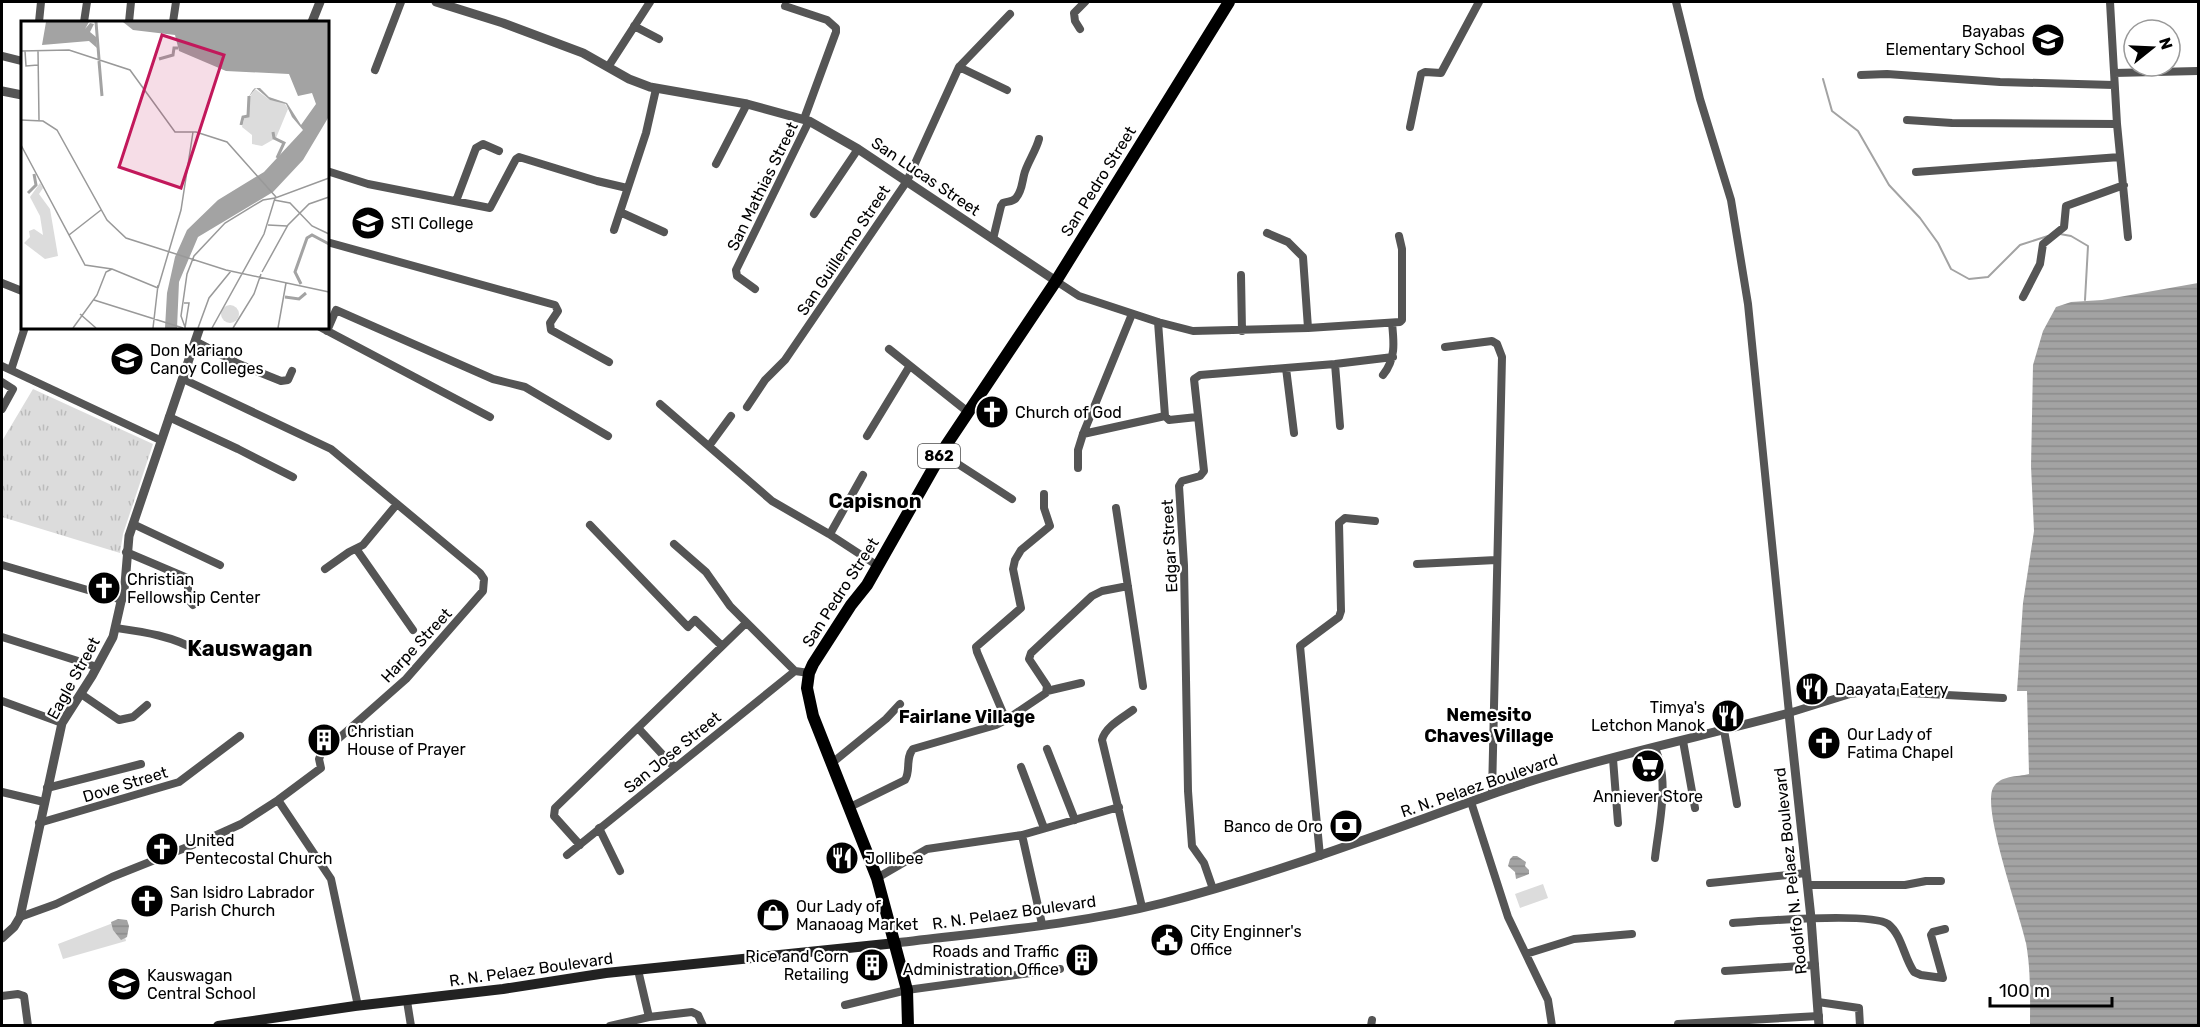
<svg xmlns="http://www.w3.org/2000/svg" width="2200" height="1027" viewBox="0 0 2200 1027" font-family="Rubik,sans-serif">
<defs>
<pattern id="grass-tufts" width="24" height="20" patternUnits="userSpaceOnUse" patternTransform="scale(1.5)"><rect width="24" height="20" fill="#dcdcdc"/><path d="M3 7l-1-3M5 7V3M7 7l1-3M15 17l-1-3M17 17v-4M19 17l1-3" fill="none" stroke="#bbb"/></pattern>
<pattern id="water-rules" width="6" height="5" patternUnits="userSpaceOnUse" patternTransform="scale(1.5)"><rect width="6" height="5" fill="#a3a3a3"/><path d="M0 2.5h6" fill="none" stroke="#8b8b8b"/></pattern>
</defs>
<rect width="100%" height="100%" fill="#fff"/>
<path fill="url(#grass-tufts)" d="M33,389l120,55 -30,90 -3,19 -118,-36v-76z"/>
<path fill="#dcdcdc" d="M1543,884l5,14 -28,10 -5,-14z
M121,920l5,21 -63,18 -5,-15z"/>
<path fill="url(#water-rules)" d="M2198,283v742h-168c0,-27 1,-54 -4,-82 -6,-29 -44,-133 -33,-155 7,-13 24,-11 36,-14l-2,-83h-10l6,-88 11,-72 -3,-65 2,-101 10,-34 13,-24 15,-5 31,-2z
M1513,856h4l9,6 -1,4 4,4v4l-13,5 -1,-7 -7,-6 2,-7z
M118,919l9,1 2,6 -2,11 -6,3 -8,-10 -2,-8z"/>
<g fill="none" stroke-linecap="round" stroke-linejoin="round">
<path stroke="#a3a3a3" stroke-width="2" d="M1823,79l9,32 26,20 31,54 31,33 18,25 13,26 18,10 19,-2 32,-32 28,-9
M2060,234l11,2 17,10 -3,54"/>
<path stroke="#555" stroke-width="8" d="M1676,2l24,97 31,101 17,104 41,409 61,-19 22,-3 131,7
M2110,2l7,122 11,113
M785,6l42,14 9,8v4l-32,87
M39,22l2,-20
M84,22l3,-20
M129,22l2,-20
M173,22l3,-20
M634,26l25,13
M1080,29l-5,-8 -1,-8 11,-11
M2,56l20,5
M608,67l42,-65
M959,67l48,23
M375,70l26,-68
M2114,73l84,-2
M1861,75l26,-1 113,8 114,3
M1907,120l45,3 165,1
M1410,127l11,-53 4,-2 16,1 38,-71
M716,164l31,-60
M327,171l41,13 122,24 26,-49 3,-2 78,24 30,7
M1916,172l204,-15
M456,201l20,-53 7,-4 16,7
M620,212l44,20
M814,214l44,-65
M614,230l32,-97 10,-44
M1267,233l21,9 15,15 5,71
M993,239l8,-33 2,-3c5,-2 10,-1 13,-5 6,-7 6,-15 8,-23 2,-10 12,-24 15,-36
M327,242l228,63 3,6 -8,12 1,7 58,32
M1241,275l1,56
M1056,281l23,15 79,26 35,9 115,-3 92,-6 2,-2v-71l-3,-13
M2,283l20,8
M755,289l-18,-13 -1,-6 73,-149
M2023,297l17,-33 3,-20 21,-17 2,-21 58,-21
M1158,322l7,94 4,4 28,-3
M320,327l170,90
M327,331l9,-21 157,69 32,8 83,49
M195,341l44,23 42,17 7,-1 4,-9
M1445,347l47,-6 5,3 5,13 -10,437
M889,349l79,63
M1335,364l5,62
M2,366l158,74
M1286,368l8,65
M11,370l14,-43
M1383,375c13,-16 11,-33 9,-52
M2,382l11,7 -11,20
M660,404l112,97 57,33 49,32
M747,407l18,-27 20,-20 122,-179 52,-114 51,-53
M169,417l69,32 55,28
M1083,434l82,-18
M867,436l42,-69
M709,446l22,-30
M941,453l71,46
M1078,468v-18l5,-16 49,-120
M1116,508l27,178
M133,524l87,41
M590,525l98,102 7,-7 27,26
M830,534l33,-59
M674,544l32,28 24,34 65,65 14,2
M357,550l56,80
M126,552l59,25 3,4v18l5,6
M1417,564l79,-4
M2,565l120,35
M325,569l24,-17 14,-7 34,-41
M116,628c28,4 57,8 82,23
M2,637l95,30
M1047,691l34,-8
M81,694l38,26 14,-3 14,-12
M2,701l60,22
M1133,710c-11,8 -28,17 -31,30l40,167
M1006,720l-29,-68 -1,-5 45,-39 -8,-39 2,-9 6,-10 29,-24 -6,-18v-14
M638,728l36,39
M1724,730l13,74
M1683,741l12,67
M1047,749l28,71
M1613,759l5,64
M832,763l54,-44 14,-15
M1021,767l23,61
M47,788l94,-24
M2,792l42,10
M278,800l53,79 27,127
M1471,802l37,115 40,83 4,26
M850,807l55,-27c6,-9 0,-22 8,-31l83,-24 10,-5 40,-27 1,-7 -18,-27 2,-6 61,-57 10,-5 26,-5
M39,823l140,-41 61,-46
M599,828l21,43
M1022,835l20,89
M580,845l-26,-29 1,-8 191,-185
M567,855l228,-184
M1320,856l-20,-210 39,-29 2,-6 -2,-88 6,-5 30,3
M1655,858c4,-36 15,-76 0,-110
M877,878l50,-29 95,-14 97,-28
M1710,883l96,-10
M1808,885h97l21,-4h15
M1213,889l-9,-26 -12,-17 -4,-55 -4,-226 -5,-79 3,-5 18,-5 4,-5 -10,-92 6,-4 135,-11 58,-7
M20,917l36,-13 56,-27 98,-39 31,-14 37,-24 43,-32 -2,-9 2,-5 85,-75 77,-88 1,-12 -4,-6 -149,-124 -148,-70
M1733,923c26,-2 138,-11 155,1 14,11 16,34 26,48l7,3 22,3 -12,-43 2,-3 12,-3
M1526,954l48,-15 58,-5
M638,970l11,47
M1725,971l90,-6
M2,996l16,-2 6,2 4,30
M407,1001l4,25
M1818,1002l41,6 1,18
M845,1005l62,-15 153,-21
M1678,1024l141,-8
M610,1026l39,-9 43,-5 6,3 5,11
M1371,1026l1,-6"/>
<path stroke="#555" stroke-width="9" d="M436,2l67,21 80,30 46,26 21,8 97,17 62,17 49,28 198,132
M312,22l8,-20
M2,91l20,4
M2,938l12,-11 6,-10 42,-194 30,-47 21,-39 12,-53 4,-48 71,-209
M896,943c89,-11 180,-18 267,-40 114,-29 224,-72 335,-111 95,-33 194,-53 291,-79l22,205 8,108"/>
<path stroke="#222" stroke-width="10" d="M218,1026l137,-20 148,-17 103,-16 290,-30"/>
<path stroke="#000" stroke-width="12" d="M908,1026l-1,-36 -30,-112 -64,-162 -6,-28 2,-15 4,-9 38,-59 16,-20 80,-141 109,-163 173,-279"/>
</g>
<defs>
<g id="school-disc" transform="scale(1.725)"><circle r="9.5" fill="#000" stroke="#fff"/><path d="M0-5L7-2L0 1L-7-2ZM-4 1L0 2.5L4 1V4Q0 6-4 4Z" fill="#fff"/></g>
<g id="university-disc" transform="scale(1.725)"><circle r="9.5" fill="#000" stroke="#fff"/><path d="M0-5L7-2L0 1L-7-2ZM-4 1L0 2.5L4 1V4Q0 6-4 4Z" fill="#fff"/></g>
<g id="church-disc" transform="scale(1.725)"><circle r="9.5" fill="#000" stroke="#fff"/><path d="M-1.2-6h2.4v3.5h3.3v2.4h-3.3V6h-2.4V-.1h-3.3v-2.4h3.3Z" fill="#fff"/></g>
<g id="restaurant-disc" transform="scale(1.725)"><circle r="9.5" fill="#000" stroke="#fff"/><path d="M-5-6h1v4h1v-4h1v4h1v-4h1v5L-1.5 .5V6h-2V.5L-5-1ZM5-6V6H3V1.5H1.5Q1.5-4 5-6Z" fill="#fff"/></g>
<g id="building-disc" transform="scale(1.725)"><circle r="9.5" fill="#000" stroke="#fff"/><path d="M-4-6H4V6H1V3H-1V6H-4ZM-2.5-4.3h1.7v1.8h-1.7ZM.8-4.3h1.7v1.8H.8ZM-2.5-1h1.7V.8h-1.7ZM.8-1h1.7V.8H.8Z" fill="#fff"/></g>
<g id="supermarket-disc" transform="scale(1.725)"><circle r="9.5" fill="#000" stroke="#fff"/><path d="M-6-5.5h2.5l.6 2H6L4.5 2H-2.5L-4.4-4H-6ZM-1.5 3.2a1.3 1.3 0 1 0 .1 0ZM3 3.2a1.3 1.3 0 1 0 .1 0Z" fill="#fff"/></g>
<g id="bank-disc" transform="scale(1.725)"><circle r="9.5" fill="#000" stroke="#fff"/><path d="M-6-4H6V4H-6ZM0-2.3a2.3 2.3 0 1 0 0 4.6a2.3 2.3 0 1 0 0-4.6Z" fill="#fff"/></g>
<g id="shop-disc" transform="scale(1.725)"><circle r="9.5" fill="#000" stroke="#fff"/><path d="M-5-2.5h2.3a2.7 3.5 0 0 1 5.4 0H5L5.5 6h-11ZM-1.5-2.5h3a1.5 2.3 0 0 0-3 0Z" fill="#fff"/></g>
<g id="civic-disc" transform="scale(1.725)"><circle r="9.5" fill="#000" stroke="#fff"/><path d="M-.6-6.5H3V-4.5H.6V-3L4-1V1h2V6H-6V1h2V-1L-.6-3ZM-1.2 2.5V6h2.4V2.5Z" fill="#fff"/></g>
</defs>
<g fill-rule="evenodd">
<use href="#school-disc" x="2048" y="40"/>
<use href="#university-disc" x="368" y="223"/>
<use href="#university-disc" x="127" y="359"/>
<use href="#church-disc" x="992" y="412"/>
<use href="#church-disc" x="104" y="588"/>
<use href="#restaurant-disc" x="1812" y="689"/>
<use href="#restaurant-disc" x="1728" y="716"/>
<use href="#building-disc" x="324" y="740"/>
<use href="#church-disc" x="1824" y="743"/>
<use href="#supermarket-disc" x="1648" y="766"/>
<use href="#bank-disc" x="1346" y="826"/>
<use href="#church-disc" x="162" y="849"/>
<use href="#restaurant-disc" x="842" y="858"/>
<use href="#church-disc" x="147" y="901"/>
<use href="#shop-disc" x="773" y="915"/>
<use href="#civic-disc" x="1167" y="940"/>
<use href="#building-disc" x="1082" y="960"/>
<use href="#building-disc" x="872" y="965"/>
<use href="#school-disc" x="124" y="984"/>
</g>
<g text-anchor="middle" stroke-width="4.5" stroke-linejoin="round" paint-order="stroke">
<rect fill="#fff" stroke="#4c4c4c" stroke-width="1.5" x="918" y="444" width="42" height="24" rx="4.5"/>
<g font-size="15" font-weight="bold" fill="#000">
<text x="939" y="461">862</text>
</g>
<g font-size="16" fill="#000" stroke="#fff" text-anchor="start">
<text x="2025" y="37" text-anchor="end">Bayabas<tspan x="2025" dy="18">Elementary School</tspan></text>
<text x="391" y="229">STI College</text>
<text x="150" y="356">Don Mariano<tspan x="150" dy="18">Canoy Colleges</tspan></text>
<text x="1015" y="418">Church of God</text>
<text x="127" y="585">Christian<tspan x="127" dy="18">Fellowship Center</tspan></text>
<text x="1835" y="695">Daayata Eatery</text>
<text x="1705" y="713" text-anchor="end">Timya's<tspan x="1705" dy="18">Letchon Manok</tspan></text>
<text x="347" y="737">Christian<tspan x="347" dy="18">House of Prayer</tspan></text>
<text x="1847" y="740">Our Lady of<tspan x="1847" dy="18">Fatima Chapel</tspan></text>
<text x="1648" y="802" text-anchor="middle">Anniever Store</text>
<text x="1323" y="832" text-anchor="end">Banco de Oro</text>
<text x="185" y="846">United<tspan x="185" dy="18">Pentecostal Church</tspan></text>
<text x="865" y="864">Jollibee</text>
<text x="170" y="898">San Isidro Labrador<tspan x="170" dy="18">Parish Church</tspan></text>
<text x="796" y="912">Our Lady of<tspan x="796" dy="18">Manaoag Market</tspan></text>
<text x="1190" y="937">City Enginner's<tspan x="1190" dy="18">Office</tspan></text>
<text x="1059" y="957" text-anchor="end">Roads and Traffic<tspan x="1059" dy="18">Administration Office</tspan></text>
<text x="849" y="962" text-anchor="end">Rice and Corn<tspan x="849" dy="18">Retailing</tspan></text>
<text x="147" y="981">Kauswagan<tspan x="147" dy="18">Central School</tspan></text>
</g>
<g font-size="16" fill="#000" stroke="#fff">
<text transform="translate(926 176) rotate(34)" y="6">San Lucas Street</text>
<text transform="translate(1098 181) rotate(-58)" y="6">San Pedro Street</text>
<text transform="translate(762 186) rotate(-64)" y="6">San Mathias Street</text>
<text transform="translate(843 250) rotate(-56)" y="6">San Guillermo Street</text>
<text transform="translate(1169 546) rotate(-93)" y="6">Edgar Street</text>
<text transform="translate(840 592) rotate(-57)" y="6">San Pedro Street</text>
<text transform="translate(416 645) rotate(-47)" y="6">Harpe Street</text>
<text transform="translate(73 678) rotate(-61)" y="6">Eagle Street</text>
<text transform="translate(672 752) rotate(-39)" y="6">San Jose Street</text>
<text transform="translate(125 784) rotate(-17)" y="6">Dove Street</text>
<text transform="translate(1479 785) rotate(-19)" y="6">R. N. Pelaez Boulevard</text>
<text transform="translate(1790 871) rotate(-96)" y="6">Rodolfo N. Pelaez Boulevard</text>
<text transform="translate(1014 912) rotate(-8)" y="6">R. N. Pelaez Boulevard</text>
<text transform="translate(531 969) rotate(-8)" y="6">R. N. Pelaez Boulevard</text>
</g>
<g font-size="18" font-weight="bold" fill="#000" stroke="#fff">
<text x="1489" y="721">Nemesito<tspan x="1489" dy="21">Chaves Village</tspan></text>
<text x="967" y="723">Fairlane Village</text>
</g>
<g font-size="20" font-weight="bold" fill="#000" stroke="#fff">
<text x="875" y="508">Capisnon</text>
</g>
<g font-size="22" font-weight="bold" fill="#000" stroke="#fff">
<text x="250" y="656">Kauswagan</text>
</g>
</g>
<g transform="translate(21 21)">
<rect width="308" height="308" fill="#fff"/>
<path d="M19,162l3,5 -4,6 11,15 8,47 -13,3 -21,-16 6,-6 -1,-6 5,-2 9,6 -3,-19 -10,-19z" fill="#dcdcdc"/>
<path d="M234,68l15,11 14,2 4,7 -12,29 -14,8 -10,-2v-9l-10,-8 3,-11h4v-18z" fill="#dcdcdc"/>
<path d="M200 293a9 9 0 1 1 18 0a9 9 0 1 1-18 0Z" fill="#dcdcdc"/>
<path d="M25,1h43l-4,7 5,-6 4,1 -4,8 6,5 1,11 -8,-7 -47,4zM102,1h205v96l-25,42 -30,32 -75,45 -19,45 -2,46h-12l2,-35 8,-36 12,-27 31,-30 46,-28 39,-42 -11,-13 -6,-13 -16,-4 -14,-12 -8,10 5,-8 2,-2h5l9,9 18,6 14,22 15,-21 -4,-11 -14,3 -9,-22 -63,-3 -47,-20 -4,-16 -42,-5z" fill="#a3a3a3"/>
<path fill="none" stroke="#a3a3a3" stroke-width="3" d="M75,1l3,37M138,38l14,-4 1,-7h4M78,40l3,35M220,104l2,-8 5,-1 1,-20M252,111l1,6 10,5 -7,15M7,172l8,-8 -2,-11M280,263l-6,-12 12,-34 5,-3 17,9M264,276l14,2 7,-6"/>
<path fill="none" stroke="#999" stroke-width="1.5" d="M0,30l48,-1 61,20 45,62h21l31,10 49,55M4,30l1,15 12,-1M17,30l1,69M0,99l22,1 14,9 50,90 19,18 100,32 103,22M0,124l64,120 27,4 46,19M253,179l16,3 22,23 17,8M247,204l19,1M48,214l32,-25M241,251l26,-47 21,-21 20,-7M137,267l23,-78 12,-78M73,279l89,28M163,282h5l-4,25M59,293l16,14M164,306l-4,-11 6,-42 7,-18 31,-33 38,-23 12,-2M52,307l24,-33 9,-23 6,-3M132,307l5,-43M177,307l11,-30 22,-27M191,307l52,-94 11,-36 54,-20M212,307l21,-34 7,-20M257,307l8,-45"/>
<path fill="#c2185b" fill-opacity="0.15" stroke="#c2185b" stroke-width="3" d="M141,14l62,20 -43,133 -62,-21z"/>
<rect width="308" height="308" fill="none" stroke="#000" stroke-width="3"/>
</g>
<rect width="2200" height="1027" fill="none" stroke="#000000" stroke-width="6"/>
<g transform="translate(2152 48) rotate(72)"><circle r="28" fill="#ffffff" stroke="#999999" stroke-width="1.5"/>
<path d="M0-4.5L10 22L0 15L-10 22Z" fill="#000000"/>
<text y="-9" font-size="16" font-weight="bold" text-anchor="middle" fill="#000000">N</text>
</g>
<path d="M1990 997v9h122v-9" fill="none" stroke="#000000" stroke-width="3"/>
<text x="1999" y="997" font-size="18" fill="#000000" stroke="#ffffff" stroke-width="4.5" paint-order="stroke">100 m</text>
</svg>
